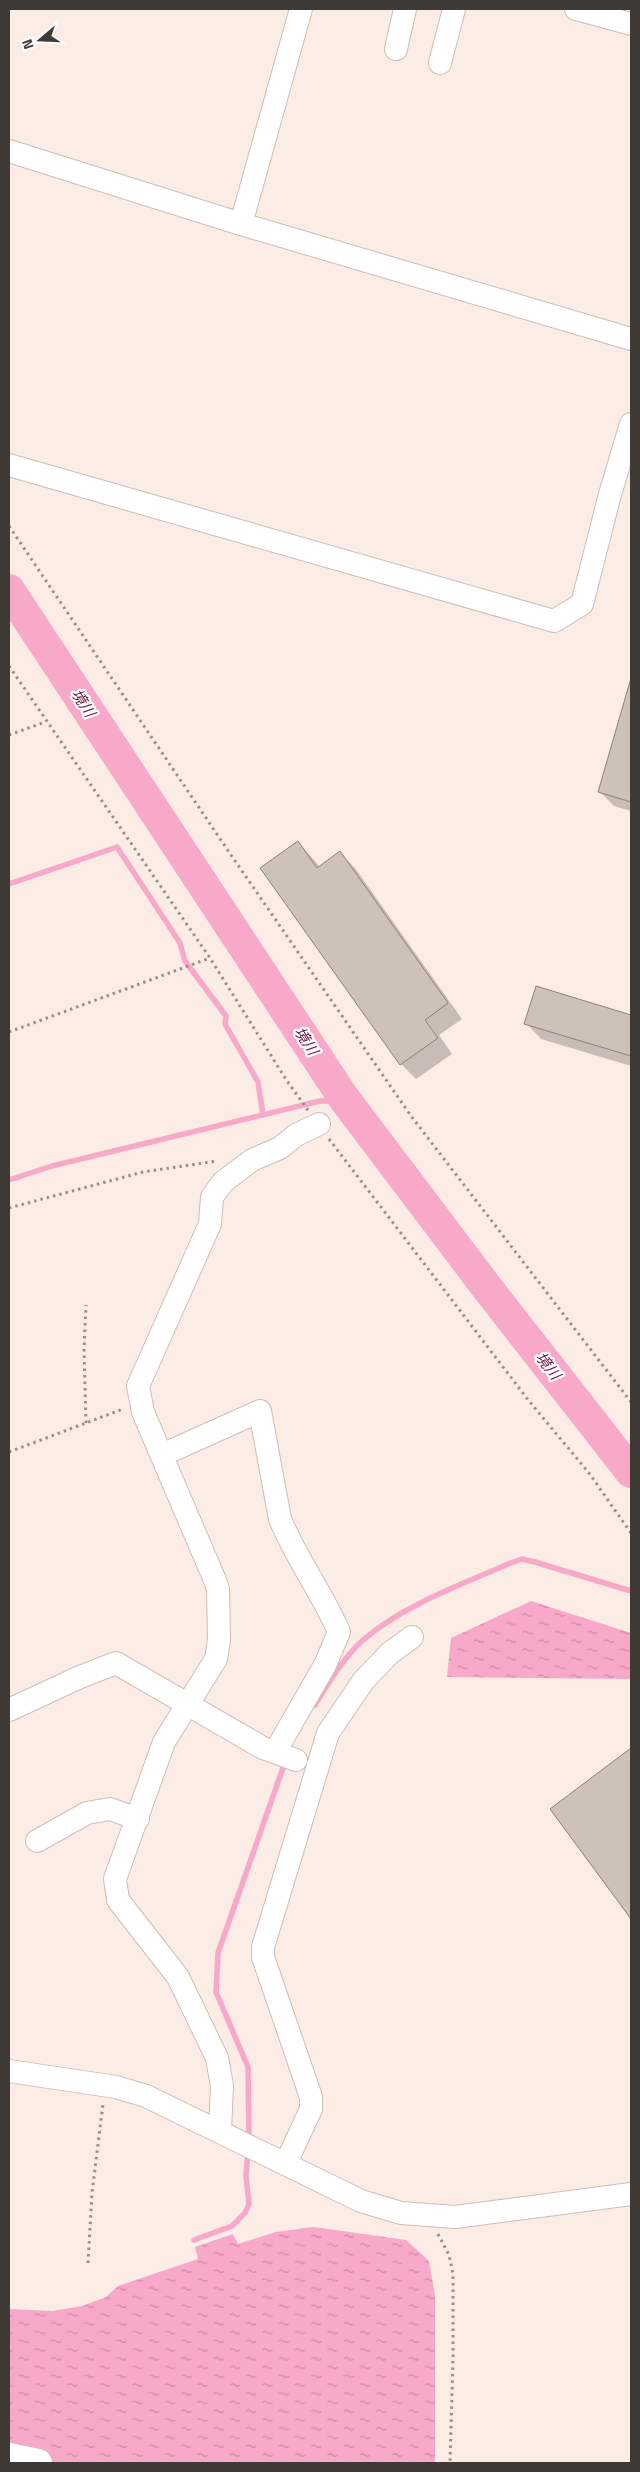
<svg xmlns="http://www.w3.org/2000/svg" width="640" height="2472" viewBox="0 0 640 2472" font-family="'Titillium Web','Noto Sans JP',sans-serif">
<defs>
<pattern id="water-ripples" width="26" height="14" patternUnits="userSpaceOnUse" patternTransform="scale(1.25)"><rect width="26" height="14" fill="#f8a8c9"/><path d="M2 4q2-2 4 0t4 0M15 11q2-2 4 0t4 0" fill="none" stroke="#ca8aa4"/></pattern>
</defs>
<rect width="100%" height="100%" fill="#fbece5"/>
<path fill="url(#water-ripples)" d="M531,1601l100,32v46l-184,-2 4,-39z
M314,2227l92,13 23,21 6,35v167h-426v-154l44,2 29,-5 24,-9 12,-11 80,-27 -3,-12 38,-13 5,10 38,-12z"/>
<path fill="#0003" d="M631,682v129l-17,-5 -15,-15z
M298,842l22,25 20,-14 15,15 107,151 -23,16 13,19 -36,25 -15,-15z
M537,988l94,28v50l-90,-27 -15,-16z
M631,1750v167l-79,-108z"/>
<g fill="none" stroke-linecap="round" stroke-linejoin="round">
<path stroke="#f8a8c9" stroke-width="5.5" d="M9,884l108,-37 63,96 5,18 41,55 -1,8 33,58 5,33
M9,1180l43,-14 268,-65h26
M315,1705c13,-22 29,-48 48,-65 42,-36 100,-56 150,-78l9,-3 13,3 96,29
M249,2139l-1,-72 -32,-75 2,-39 67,-191
M194,2240l38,-14 13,-13 4,-9 -3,-28 2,-25"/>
<path stroke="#f8a8c9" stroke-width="32" d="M9,590l334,507 142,188 146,187"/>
</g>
<path fill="#ccc2b7" stroke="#8c8278" d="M631,678v124l-33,-10z
M298,841l19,27 23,-17 108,152 -23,17 13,18 -38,27 -140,-197z
M536,986l95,29v41l-107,-32z
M631,1748v171l-81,-110z"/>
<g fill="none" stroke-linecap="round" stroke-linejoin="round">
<g stroke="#cdbeb7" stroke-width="24">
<path id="minor" d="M576,9l55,15
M396,49l9,-40
M440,63l14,-54
M9,151l232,73 390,115
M241,224l60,-215
M9,465l545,156 28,-17 27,-106 22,-74
M162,1455l98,-44 20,108c16,39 42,74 59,113l-14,33 -50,87
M9,1710l71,-33 36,-14 147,85 33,12
M37,1841l50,-28 23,-4 28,10
M9,2071l107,16 30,9 215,105 40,12 54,4 176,-23
M220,2131l2,-45 -5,-28 -39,-81 -60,-77 -3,-21 49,-137 52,-83 3,-19 -1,-51 -4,-11 -71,-166 -5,-26 72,-162 2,-27 11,-15 29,-22 28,-12 16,-13 23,-11
M286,2163l25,-54v-12l-48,-140v-10l65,-214 36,-53 26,-27 22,-16"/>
</g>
<g stroke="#cdbeb7" stroke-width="29">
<path id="major" d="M9,2457l29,6"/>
</g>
<path stroke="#9a908b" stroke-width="3" stroke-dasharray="2.5 4" stroke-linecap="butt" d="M9,526l222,329 180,261 220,286
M9,666l201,292 77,123 21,29
M9,735l36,-13
M9,1032l201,-74
M329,1139l200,262 60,72 42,60
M9,1208l134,-36 74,-11
M86,1423l-2,-73 2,-45
M9,1452l114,-43
M438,2234l11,21 4,19v84l-3,105
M88,2263l4,-70 11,-89"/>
<use href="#minor" stroke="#fff" stroke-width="22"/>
<use href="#major" stroke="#fff" stroke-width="28"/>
</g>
<g text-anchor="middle" stroke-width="4.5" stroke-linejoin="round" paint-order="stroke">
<g font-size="15" font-style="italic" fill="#681240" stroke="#fdfdfd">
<text transform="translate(83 703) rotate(57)" y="5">境川</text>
<text transform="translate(306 1041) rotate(57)" y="5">境川</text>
<text transform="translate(548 1366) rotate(52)" y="5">境川</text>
</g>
</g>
<rect width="640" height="2472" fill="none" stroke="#403a37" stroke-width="20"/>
<g transform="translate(40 40) rotate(251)" stroke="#fdfdfd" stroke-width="4" paint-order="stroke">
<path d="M0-4L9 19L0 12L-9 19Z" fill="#403a37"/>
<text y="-8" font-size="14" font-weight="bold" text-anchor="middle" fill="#403a37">N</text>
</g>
</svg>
